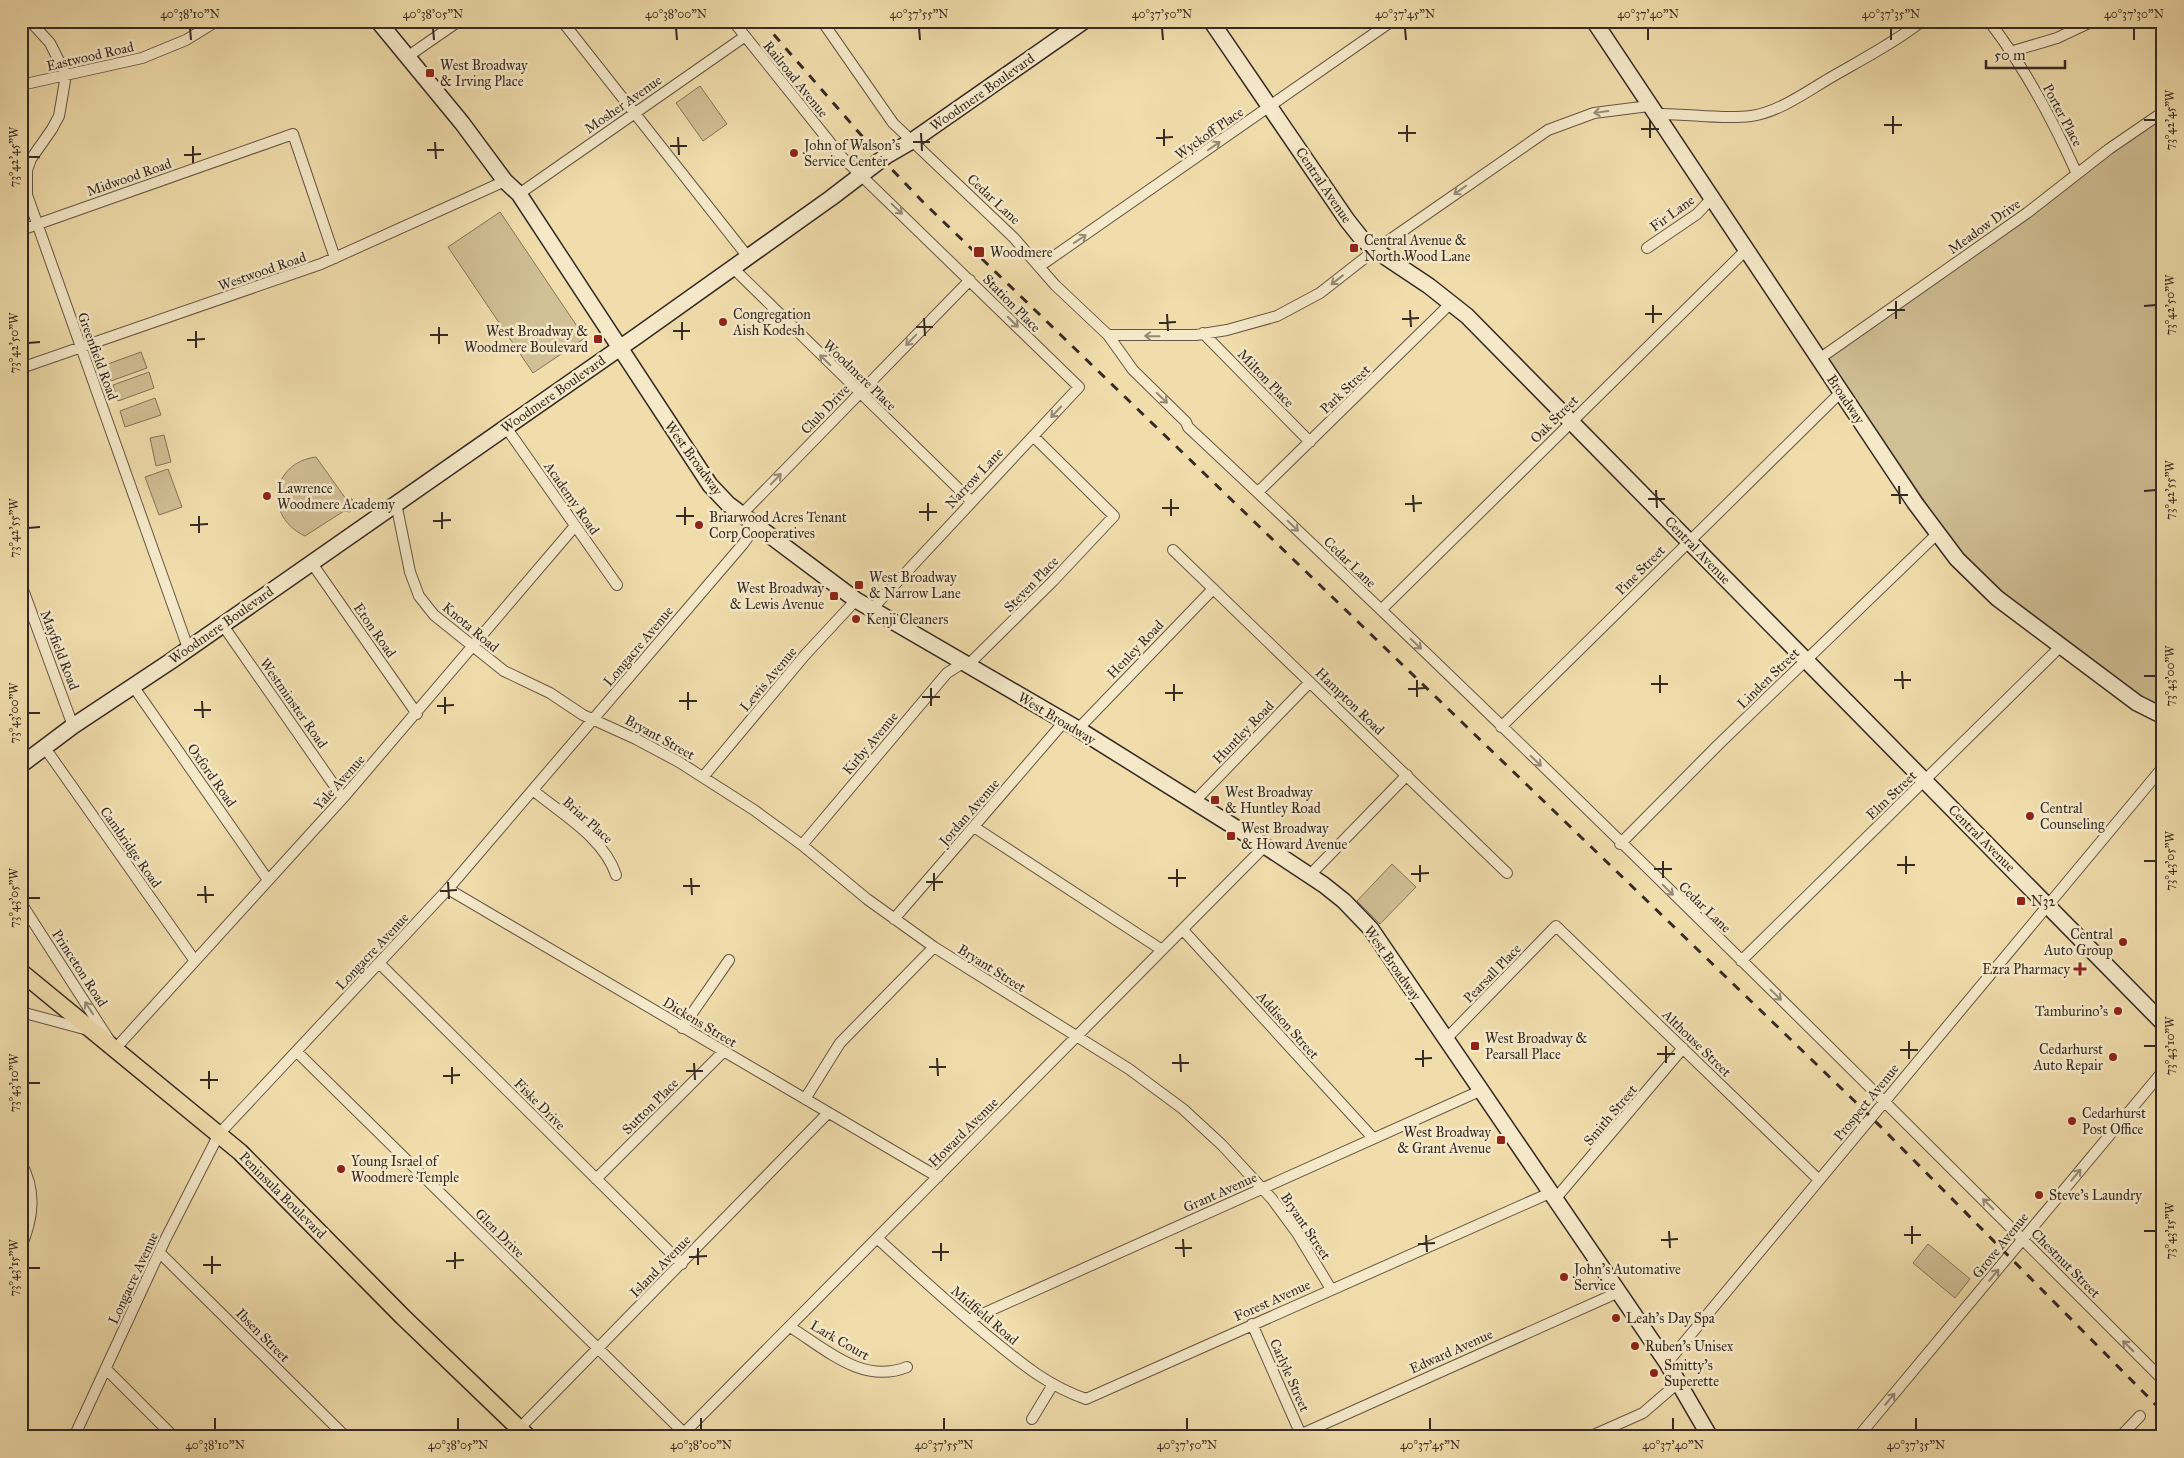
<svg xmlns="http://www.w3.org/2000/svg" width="2184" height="1458" viewBox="0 0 2184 1458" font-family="'IM FELL Great Primer',serif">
<rect width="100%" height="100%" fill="#f1ddac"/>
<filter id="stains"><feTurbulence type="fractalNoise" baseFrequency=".004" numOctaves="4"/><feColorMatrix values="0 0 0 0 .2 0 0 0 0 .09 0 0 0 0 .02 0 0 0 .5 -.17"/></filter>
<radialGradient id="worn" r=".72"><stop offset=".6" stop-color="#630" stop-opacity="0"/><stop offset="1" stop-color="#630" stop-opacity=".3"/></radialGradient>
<path fill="#d1bf95" stroke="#84745c" d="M700,86l27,38 -24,17 -27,-38z
M2163,116v598l-113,-78 -87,-78 -135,-200z
M500,212l85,126 -52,35 -85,-126z
M141,352l6,16 -36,13 -6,-16z
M149,372l5,16 -36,13 -5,-16z
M155,398l6,17 -36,12 -5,-16z
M164,435l7,27 -15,4 -6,-28z
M316,457l30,42h6l3,7 -5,6 -6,-1 -39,25c-41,-19 -35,-73 11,-79z
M168,469l14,38 -23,8 -14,-38z
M1392,864l24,23 -36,37 -23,-23z
M1928,1244l42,35 -15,19 -42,-35z"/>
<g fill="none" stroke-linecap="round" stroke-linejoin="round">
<g stroke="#655746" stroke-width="12">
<path id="street" d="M30,21l20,22 16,32 -7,41 -7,13 -21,30 -4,11v25l161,453
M562,21l186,236
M733,21l108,135 238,231 -208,223
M822,21l71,102 121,115 41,47 53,50 25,35 53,52 2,5c332,311 654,631 975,953
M1989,21c36,47 64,99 88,153
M2010,52l47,-14 36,-17
M407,57l52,-36
M21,85l121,-27 44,-18 31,-19
M1655,114c32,-1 64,6 96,2 28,-4 55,-24 79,-38 31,-18 64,-35 92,-57
M519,194l225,-157
M21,230l272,-96 42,124
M1647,248l50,-34 14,-15
M1040,266l352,-245
M733,268l238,233
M1203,333l107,109
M1108,335h88l31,-5 50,-14 43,-23 55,-43 173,-120 46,-17 55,-7
M1819,359l208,-146 82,-64 54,-37
M21,368l300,-104 184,-83
M505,426l112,159
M1258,492l192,-188
M396,503l14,69 9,24 15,19 70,56 46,22 33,22 53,24 43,23 75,48 48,35 65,54 67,48 195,122 54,40 39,36 50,54 25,34 34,56
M742,514l228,-234
M1173,550l334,323
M311,562l106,152
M21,584l52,142
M1381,610l366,-361
M222,624l121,174
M133,686l135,194
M1501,727l340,-335
M1078,729l135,-140
M45,748l150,213
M703,777l102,-122 51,-55
M534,791c29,24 70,47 82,84
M1195,801l115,-119
M974,827l188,123
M1620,844l98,-99 219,-211
M802,845l145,-172 16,-10 8,-1 82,-81 61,-65 -81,-80
M1309,876l98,-101
M448,889l490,288
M21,903l94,146 228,-251 232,-272
M894,919l169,-196
M1183,930l190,208
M1741,961l319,-314
M379,963l303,301
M21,1012l67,18
M682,1028l47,-68
M1446,1039l110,-113 263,254
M298,1053l386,380
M805,1099l35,-56 94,-96
M21,1163c16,28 12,56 0,84
M596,1179l127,-127
M1556,1198l127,-150
M877,1238c35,32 70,64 106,94 33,27 62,53 103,67l466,-207
M160,1253l186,184
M969,1320l513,-230
M1252,1324l50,113
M790,1327c36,22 72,58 117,40
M1667,1363l496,-596
M106,1369l68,68
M1032,1419l20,-33
M74,1437l91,-197 54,-106 229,-245 295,-345 13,-18
M511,1437l316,-323
M680,1437l585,-591
M1295,1437l324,-145
M1589,1437l54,-24 36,-31
M1858,1437l305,-366
M2120,1437l20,-21"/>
</g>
<g stroke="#362a24" stroke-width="18">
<path id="secondary" d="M378,21l84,102 43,58 14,13 191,291 18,19 128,96 222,129 187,117 59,39 20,16 27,28 296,434 43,74
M1211,21l136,199 15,19 13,11 54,36 38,30 696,707
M1594,21l321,482 42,56 40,39 140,105 26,13
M21,765l52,-39 98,-65 466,-325 194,-138 55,-42 26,-15 172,-120"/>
</g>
<g stroke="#362a24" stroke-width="19">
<path id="primary" d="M21,972l219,180 163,165 125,120"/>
</g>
<use href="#street" stroke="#f6e9c9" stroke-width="10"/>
<use href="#secondary" stroke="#f6e9c9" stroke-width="15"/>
<use href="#primary" stroke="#f1ddac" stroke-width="16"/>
<path stroke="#362a24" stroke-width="3" stroke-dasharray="9 9" stroke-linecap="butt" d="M762,21l120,138 41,43 948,915 292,295"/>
</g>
<defs><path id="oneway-shaft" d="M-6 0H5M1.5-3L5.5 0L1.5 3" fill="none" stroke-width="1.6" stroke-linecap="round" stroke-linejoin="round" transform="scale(1.25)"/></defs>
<g stroke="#968a76">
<use href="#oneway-shaft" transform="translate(1601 112) rotate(172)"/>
<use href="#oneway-shaft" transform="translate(1214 146) rotate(-35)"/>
<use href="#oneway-shaft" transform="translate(1460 190) rotate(145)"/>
<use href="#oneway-shaft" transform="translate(897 209) rotate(44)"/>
<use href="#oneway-shaft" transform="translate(1080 239) rotate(-34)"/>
<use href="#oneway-shaft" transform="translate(1337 280) rotate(142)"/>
<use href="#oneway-shaft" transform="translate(1013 322) rotate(45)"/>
<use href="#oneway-shaft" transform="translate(1152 336) rotate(-179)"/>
<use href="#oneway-shaft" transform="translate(911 340) rotate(134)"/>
<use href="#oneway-shaft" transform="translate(825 360) rotate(-136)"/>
<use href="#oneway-shaft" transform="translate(1162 398) rotate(44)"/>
<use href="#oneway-shaft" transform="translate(1056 412) rotate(133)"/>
<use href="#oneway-shaft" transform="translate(776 479) rotate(-46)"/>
<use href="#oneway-shaft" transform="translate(1293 526) rotate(44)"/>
<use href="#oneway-shaft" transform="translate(1416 644) rotate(44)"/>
<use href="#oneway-shaft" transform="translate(1536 761) rotate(44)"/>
<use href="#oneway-shaft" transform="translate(1668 890) rotate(44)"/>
<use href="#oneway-shaft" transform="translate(1776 995) rotate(44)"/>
<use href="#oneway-shaft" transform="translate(89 1008) rotate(-123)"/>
<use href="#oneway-shaft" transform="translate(2076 1175) rotate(-50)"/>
<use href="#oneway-shaft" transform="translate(1988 1204) rotate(-135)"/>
<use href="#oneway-shaft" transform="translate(1994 1275) rotate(-50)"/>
<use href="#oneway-shaft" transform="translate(2128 1346) rotate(-135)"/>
<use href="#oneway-shaft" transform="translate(1890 1399) rotate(-50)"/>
</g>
<path fill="none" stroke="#362a24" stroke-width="2" d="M190,28l1,12M433,28l1,12M676,28l1,12M919,28l1,12M1162,28l1,12M1405,28l1,12M1648,28v12M1891,28v12M2134,28v12M1893,116v18M1650,120v18M2144,120h12M1407,125v17M1884,125h18M1164,129v17M1641,129h18M921,133l1,18M1398,133h18M678,137l1,18M1156,138l17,-1M435,142l1,17M913,142h17M193,146v17M670,146h17M427,150h17M184,155l17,-1M28,157h12M1896,301v18M1653,305v18M2144,306l12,-1M1410,310l1,17M1887,310h18M1167,314l1,17M1645,314h17M924,318l1,18M1402,319l17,-1M682,322v18M1159,323l17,-1M439,327v17M916,327h17M196,331v17M673,331h17M430,335h18M187,340l18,-1M28,343l12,-1M1899,486l1,18M1656,490l1,18M2144,491l12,-1M1413,495l1,17M1891,495h17M1171,499v17M1648,499h17M928,503v18M1405,504l17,-1M685,507v18M1162,508h17M442,512v17M919,512h18M199,516v17M676,516h18M433,521l18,-1M190,525l18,-1M28,528l12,-1M1902,671l1,18M1660,675v18M2144,676h12M1417,680v17M1894,680h17M1174,684v17M1651,684h17M931,688v18M1408,689l18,-1M688,692v18M1165,693h18M445,697v17M922,697h18M202,701l1,17M679,701h18M437,706l17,-1M194,710h17M28,713h12M1906,856v18M1663,861v17M2144,861h12M1420,865v17M1897,865h18M1177,869v18M1654,869h18M934,873v18M1411,874l18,-1M691,878l1,17M1168,878h18M448,882l1,17M926,882h17M205,886l1,17M683,886h17M440,891l17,-1M197,895h17M28,898h12M1909,1041v18M1666,1046v17M2144,1046h12M1423,1050v17M1900,1050h18M1180,1054l1,18M1657,1054h18M937,1058l1,18M1415,1059l17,-1M694,1063l1,17M1172,1063h17M452,1067v17M929,1067h17M209,1071v18M686,1071h17M443,1076l17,-1M200,1080h18M28,1083h12M1912,1226v18M1669,1231l1,17M2144,1231h12M1426,1235l1,17M1904,1235h17M1183,1239l1,18M1661,1240l17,-1M941,1243v18M1418,1244l17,-1M698,1248v17M1175,1248h17M455,1252v17M932,1252h17M212,1256v18M689,1257l18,-1M446,1261l18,-1M203,1265h18M28,1268h12M215,1418v12M458,1418v12M701,1418v12M944,1418v12M1187,1418v12M1430,1418v12M1673,1418v12M1916,1418v12"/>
<g fill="#8f2418" stroke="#f6e9c9" stroke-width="2">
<rect x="425" y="68" width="10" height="10" rx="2.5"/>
<circle cx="794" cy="153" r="5"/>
<rect x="1349" y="243" width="10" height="10" rx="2.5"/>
<rect x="973" y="246" width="12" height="12" rx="2.5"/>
<circle cx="723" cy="322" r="5"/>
<rect x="593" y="334" width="10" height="10" rx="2.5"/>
<circle cx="267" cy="496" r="5"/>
<circle cx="699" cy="525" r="5"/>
<rect x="854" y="580" width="10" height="10" rx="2.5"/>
<rect x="829" y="591" width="10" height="10" rx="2.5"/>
<circle cx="856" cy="619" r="5"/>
<rect x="1210" y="795" width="10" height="10" rx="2.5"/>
<circle cx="2030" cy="816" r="5"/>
<rect x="1226" y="831" width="10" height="10" rx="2.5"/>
<rect x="2016" y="896" width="10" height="10" rx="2.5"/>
<circle cx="2123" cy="942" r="5"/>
<path d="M2077.5 961.5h5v5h5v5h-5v5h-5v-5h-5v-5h5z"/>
<circle cx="2118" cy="1011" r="5"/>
<rect x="1470" y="1041" width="10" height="10" rx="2.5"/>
<circle cx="2113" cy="1057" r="5"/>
<circle cx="2072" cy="1121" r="5"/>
<rect x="1496" y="1135" width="10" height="10" rx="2.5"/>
<circle cx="341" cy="1169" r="5"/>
<circle cx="2039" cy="1195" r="5"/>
<circle cx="1564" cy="1277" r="5"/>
<circle cx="1616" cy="1318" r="5"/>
<circle cx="1635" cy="1346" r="5"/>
<circle cx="1654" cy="1373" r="5"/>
</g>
<g text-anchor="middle" stroke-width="5" stroke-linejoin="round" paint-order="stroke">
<g font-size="14" fill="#362a24" stroke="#f6e9c9">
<text transform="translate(90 56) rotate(-13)" y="5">Eastwood Road</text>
<text transform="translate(796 79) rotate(51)" y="5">Railroad Avenue</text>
<text transform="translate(982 92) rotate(-35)" y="5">Woodmere Boulevard</text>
<text transform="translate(623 104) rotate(-35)" y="5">Mosher Avenue</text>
<text transform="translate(2063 115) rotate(62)" y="5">Porter Place</text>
<text transform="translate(1209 133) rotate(-35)" y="5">Wyckoff Place</text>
<text transform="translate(129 177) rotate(-19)" y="5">Midwood Road</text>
<text transform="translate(1324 185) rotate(56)" y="5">Central Avenue</text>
<text transform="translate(994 199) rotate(43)" y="5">Cedar Lane</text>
<text transform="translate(1672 213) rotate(-36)" y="5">Fir Lane</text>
<text transform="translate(1984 226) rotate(-35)" y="5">Meadow Drive</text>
<text transform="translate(262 271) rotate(-19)" y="5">Westwood Road</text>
<text transform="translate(1012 303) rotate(45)" y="5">Station Place</text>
<text transform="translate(98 356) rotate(70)" y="5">Greenfield Road</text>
<text transform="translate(860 375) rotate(44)" y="5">Woodmere Place</text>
<text transform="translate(1266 378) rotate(46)" y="5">Milton Place</text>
<text transform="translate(1345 389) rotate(-44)" y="5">Park Street</text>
<text transform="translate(553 394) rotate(-35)" y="5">Woodmere Boulevard</text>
<text transform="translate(1846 399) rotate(56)" y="5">Broadway</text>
<text transform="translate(825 409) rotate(-46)" y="5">Club Drive</text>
<text transform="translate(1554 419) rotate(-45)" y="5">Oak Street</text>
<text transform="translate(694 458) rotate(54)" y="5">West Broadway</text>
<text transform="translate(974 478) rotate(-47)" y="5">Narrow Lane</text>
<text transform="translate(572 498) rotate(55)" y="5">Academy Road</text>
<text transform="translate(1698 550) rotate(46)" y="5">Central Avenue</text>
<text transform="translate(1350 562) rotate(44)" y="5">Cedar Lane</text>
<text transform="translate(1640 570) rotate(-45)" y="5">Pine Street</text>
<text transform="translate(1031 584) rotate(-46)" y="5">Steven Place</text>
<text transform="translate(221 625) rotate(-35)" y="5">Woodmere Boulevard</text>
<text transform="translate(471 627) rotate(40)" y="5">Knota Road</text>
<text transform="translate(375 630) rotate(55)" y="5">Eton Road</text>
<text transform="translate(638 646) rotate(-50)" y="5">Longacre Avenue</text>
<text transform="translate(1135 649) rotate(-46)" y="5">Henley Road</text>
<text transform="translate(60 650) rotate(69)" y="5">Mayfield Road</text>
<text transform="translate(1768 678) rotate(-44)" y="5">Linden Street</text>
<text transform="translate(768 679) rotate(-50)" y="5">Lewis Avenue</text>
<text transform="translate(1350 701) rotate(44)" y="5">Hampton Road</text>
<text transform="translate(294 703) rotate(55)" y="5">Westminster Road</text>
<text transform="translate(1057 718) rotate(31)" y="5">West Broadway</text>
<text transform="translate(1243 732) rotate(-46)" y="5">Huntley Road</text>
<text transform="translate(660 737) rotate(29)" y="5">Bryant Street</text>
<text transform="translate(870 743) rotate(-50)" y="5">Kirby Avenue</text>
<text transform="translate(212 775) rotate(55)" y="5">Oxford Road</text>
<text transform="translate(339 782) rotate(-48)" y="5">Yale Avenue</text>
<text transform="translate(1891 795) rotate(-44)" y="5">Elm Street</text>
<text transform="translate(969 812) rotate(-49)" y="5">Jordan Avenue</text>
<text transform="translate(588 820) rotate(42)" y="5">Briar Place</text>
<text transform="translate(1982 838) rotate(45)" y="5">Central Avenue</text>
<text transform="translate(131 847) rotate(55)" y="5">Cambridge Road</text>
<text transform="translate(1705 907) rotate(44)" y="5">Cedar Lane</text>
<text transform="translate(372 951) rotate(-47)" y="5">Longacre Avenue</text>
<text transform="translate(1393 963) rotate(55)" y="5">West Broadway</text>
<text transform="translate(80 968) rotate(57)" y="5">Princeton Road</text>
<text transform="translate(992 968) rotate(32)" y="5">Bryant Street</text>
<text transform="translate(1492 973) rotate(-46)" y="5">Pearsall Place</text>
<text transform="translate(700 1022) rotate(31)" y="5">Dickens Street</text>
<text transform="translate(1288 1025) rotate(48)" y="5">Addison Street</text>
<text transform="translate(1697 1043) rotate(44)" y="5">Althouse Street</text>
<text transform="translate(1866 1102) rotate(-51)" y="5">Prospect Avenue</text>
<text transform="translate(540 1104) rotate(45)" y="5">Fiske Drive</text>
<text transform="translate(650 1106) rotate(-45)" y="5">Sutton Place</text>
<text transform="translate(1610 1115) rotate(-50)" y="5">Smith Street</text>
<text transform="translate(963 1132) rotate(-45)" y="5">Howard Avenue</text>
<text transform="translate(1220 1192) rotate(-24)" y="5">Grant Avenue</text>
<text transform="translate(283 1195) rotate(45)" y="5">Peninsula Boulevard</text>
<text transform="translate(1306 1226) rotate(56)" y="5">Bryant Street</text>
<text transform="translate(500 1233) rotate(45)" y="5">Glen Drive</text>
<text transform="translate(2000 1245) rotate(-51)" y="5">Grove Avenue</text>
<text transform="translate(2066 1263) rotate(45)" y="5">Chestnut Street</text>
<text transform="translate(660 1266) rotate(-46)" y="5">Island Avenue</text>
<text transform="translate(133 1278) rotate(-65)" y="5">Longacre Avenue</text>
<text transform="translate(1272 1300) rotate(-24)" y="5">Forest Avenue</text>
<text transform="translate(985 1315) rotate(40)" y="5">Midfield Road</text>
<text transform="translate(263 1335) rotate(45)" y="5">Ibsen Street</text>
<text transform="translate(840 1340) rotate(30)" y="5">Lark Court</text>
<text transform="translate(1451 1351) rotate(-24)" y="5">Edward Avenue</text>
<text transform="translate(1290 1375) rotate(66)" y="5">Carlyle Street</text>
</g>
<g font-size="14" fill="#362a24" stroke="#f6e9c9" text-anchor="start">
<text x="440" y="70">West Broadway<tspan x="440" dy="16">&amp; Irving Place</tspan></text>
<text x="804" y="150">John of Walson's<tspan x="804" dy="16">Service Center</tspan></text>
<text x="1364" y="245">Central Avenue &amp;<tspan x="1364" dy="16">North Wood Lane</tspan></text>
<text x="990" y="257">Woodmere</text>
<text x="733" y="319">Congregation<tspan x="733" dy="16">Aish Kodesh</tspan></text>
<text x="588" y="336" text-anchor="end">West Broadway &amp;<tspan x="588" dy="16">Woodmere Boulevard</tspan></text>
<text x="277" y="493">Lawrence<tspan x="277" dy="16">Woodmere Academy</tspan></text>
<text x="709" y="522">Briarwood Acres Tenant<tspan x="709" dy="16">Corp Cooperatives</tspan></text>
<text x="869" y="582">West Broadway<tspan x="869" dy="16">&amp; Narrow Lane</tspan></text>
<text x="824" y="593" text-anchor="end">West Broadway<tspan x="824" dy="16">&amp; Lewis Avenue</tspan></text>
<text x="866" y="624">Kenji Cleaners</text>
<text x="1225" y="797">West Broadway<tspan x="1225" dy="16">&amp; Huntley Road</tspan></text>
<text x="2040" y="813">Central<tspan x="2040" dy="16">Counseling</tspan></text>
<text x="1241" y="833">West Broadway<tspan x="1241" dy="16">&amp; Howard Avenue</tspan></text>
<text x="2031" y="906">N32</text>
<text x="2113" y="939" text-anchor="end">Central<tspan x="2113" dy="16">Auto Group</tspan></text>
<text x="2070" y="974" text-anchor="end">Ezra Pharmacy</text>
<text x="2108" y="1016" text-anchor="end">Tamburino's</text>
<text x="1485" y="1043">West Broadway &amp;<tspan x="1485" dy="16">Pearsall Place</tspan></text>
<text x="2103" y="1054" text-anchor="end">Cedarhurst<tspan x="2103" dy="16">Auto Repair</tspan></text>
<text x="2082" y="1118">Cedarhurst<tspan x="2082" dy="16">Post Office</tspan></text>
<text x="1491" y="1137" text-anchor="end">West Broadway<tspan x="1491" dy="16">&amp; Grant Avenue</tspan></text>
<text x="351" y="1166">Young Israel of<tspan x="351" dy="16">Woodmere Temple</tspan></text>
<text x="2049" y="1200">Steve's Laundry</text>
<text x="1574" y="1274">John's Automative<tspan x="1574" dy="16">Service</tspan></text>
<text x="1626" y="1323">Leah's Day Spa</text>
<text x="1645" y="1351">Ruben's Unisex</text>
<text x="1664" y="1370">Smitty's<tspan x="1664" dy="16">Superette</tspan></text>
</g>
</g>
<rect width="2184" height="1458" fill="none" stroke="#f1ddac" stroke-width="55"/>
<path d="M1986 60v8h79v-8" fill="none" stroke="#362a24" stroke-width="2.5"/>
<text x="1994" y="60" font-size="15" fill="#362a24" stroke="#f6e9c9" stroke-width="4" paint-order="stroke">50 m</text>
<rect x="28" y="28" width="2128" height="1402" fill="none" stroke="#362a24" stroke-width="2"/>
<g font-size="12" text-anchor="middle" fill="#362a24">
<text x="190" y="18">40°38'10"N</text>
<text x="433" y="18">40°38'05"N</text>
<text x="676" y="18">40°38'00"N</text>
<text x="919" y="18">40°37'55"N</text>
<text x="1162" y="18">40°37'50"N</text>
<text x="1405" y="18">40°37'45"N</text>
<text x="1648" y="18">40°37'40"N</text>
<text x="1891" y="18">40°37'35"N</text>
<text x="2134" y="18">40°37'30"N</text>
<text transform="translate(2170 120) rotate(-90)" y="4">73°42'45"W</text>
<text transform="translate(14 157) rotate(-90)" y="4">73°42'45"W</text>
<text transform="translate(2170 305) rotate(-90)" y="4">73°42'50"W</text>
<text transform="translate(14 343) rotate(-90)" y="4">73°42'50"W</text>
<text transform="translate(2170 490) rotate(-90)" y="4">73°42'55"W</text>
<text transform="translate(14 528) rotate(-90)" y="4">73°42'55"W</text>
<text transform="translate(2170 676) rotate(-90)" y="4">73°43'00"W</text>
<text transform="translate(14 713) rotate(-90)" y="4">73°43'00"W</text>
<text transform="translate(2170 861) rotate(-90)" y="4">73°43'05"W</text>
<text transform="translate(14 898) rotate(-90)" y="4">73°43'05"W</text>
<text transform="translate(2170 1046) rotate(-90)" y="4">73°43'10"W</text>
<text transform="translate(14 1083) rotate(-90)" y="4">73°43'10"W</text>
<text transform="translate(2170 1231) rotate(-90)" y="4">73°43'15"W</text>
<text transform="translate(14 1268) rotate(-90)" y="4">73°43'15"W</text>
<text x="215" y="1449">40°38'10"N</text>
<text x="458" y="1449">40°38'05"N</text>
<text x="701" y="1449">40°38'00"N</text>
<text x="944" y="1449">40°37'55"N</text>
<text x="1187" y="1449">40°37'50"N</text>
<text x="1430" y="1449">40°37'45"N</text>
<text x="1673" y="1449">40°37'40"N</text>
<text x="1916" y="1449">40°37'35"N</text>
</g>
<rect width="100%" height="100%" filter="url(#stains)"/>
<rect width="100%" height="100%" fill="url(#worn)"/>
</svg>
